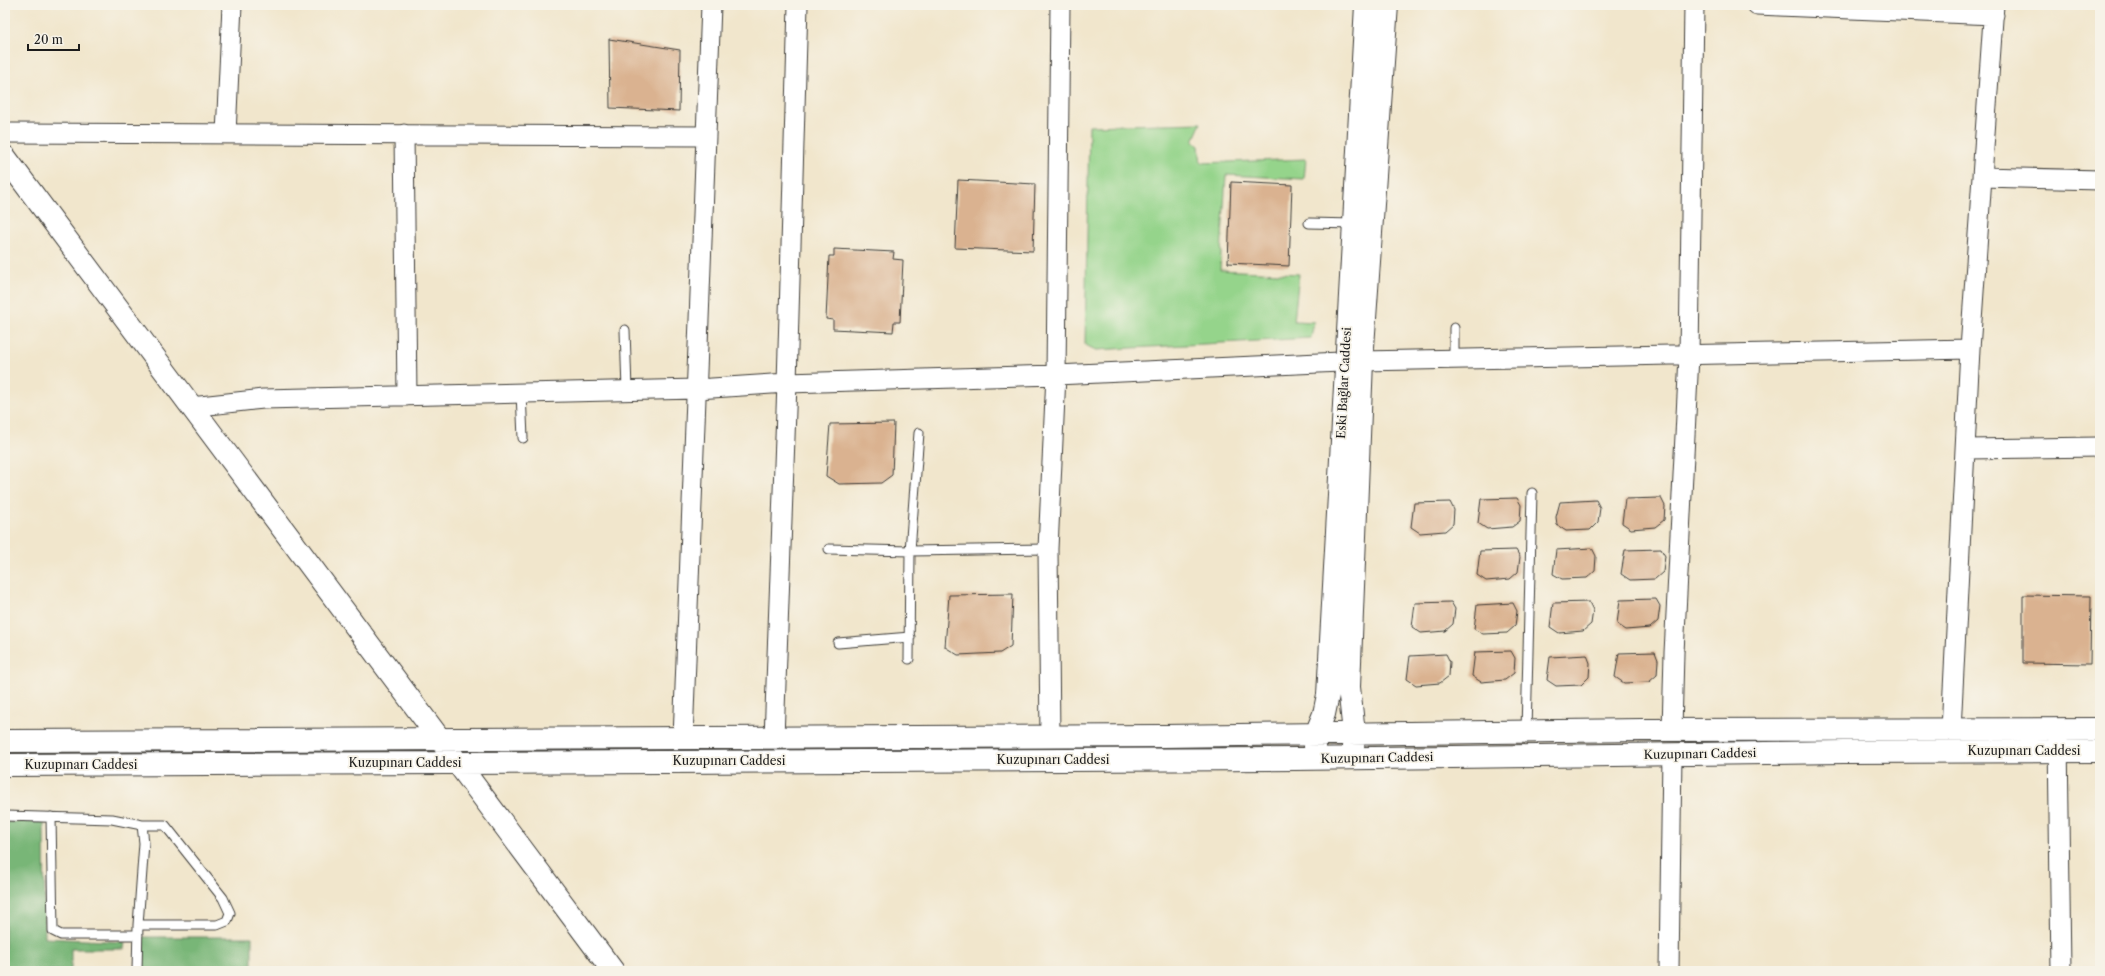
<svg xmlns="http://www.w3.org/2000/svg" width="2105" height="976" viewBox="0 0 2105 976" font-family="'Libre Caslon Text',serif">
<rect width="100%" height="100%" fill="#f7f3e8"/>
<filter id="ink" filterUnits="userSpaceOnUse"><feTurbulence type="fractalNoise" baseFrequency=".025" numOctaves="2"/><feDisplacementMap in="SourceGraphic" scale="8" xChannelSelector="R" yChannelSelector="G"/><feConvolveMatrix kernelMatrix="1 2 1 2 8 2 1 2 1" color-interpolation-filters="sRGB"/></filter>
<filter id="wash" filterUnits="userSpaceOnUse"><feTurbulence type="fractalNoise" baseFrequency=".012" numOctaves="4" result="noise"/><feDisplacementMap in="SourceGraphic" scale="16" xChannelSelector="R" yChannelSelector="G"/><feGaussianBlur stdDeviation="0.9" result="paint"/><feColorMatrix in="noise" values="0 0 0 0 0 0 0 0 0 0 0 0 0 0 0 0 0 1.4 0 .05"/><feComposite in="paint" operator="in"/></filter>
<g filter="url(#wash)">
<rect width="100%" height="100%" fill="#f1e6cc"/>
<path fill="#95d48b" stroke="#587854" d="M1201,123l-8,18 6,5 2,17 105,-4 -2,20 -78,-4 -6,95 79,4 -5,47 20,1 -3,16 -215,12 -11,-5 4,-219z"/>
<path fill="#78b677" stroke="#4a694a" d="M44,821l1,117 80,4 -1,7h-53v22h-66v-149z
M141,937h111v34h-111z"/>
<g id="blocks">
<path fill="#dab290" d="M609,39l71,11 -1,61 -69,-3z
M958,180l77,4 -2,67 -78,-3z
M1231,182l61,3 -3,81 -61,-3z
M834,249l60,3 -1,7 10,1 -3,62h-6l-1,10 -60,-3v-9l-7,-1 3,-63h5z
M894,423l-2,52 -11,8 -42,1 -13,-8 4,-52z
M1517,498l4,7 -1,16 -8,6 -25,2 -9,-6 3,-24z
M1661,498l4,8 -1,14 -9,7 -24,2 -9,-6 3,-24z
M1596,500l4,8 -2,14 -8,8 -24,1 -9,-6 -1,-8 4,-15z
M1450,502l4,8 -1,14 -8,7 -25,2 -9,-6 3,-24z
M1592,548l4,8 -1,15 -8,7 -25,1 -9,-5 3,-24z
M1661,549l4,7 -2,16 -8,7 -25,1 -9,-6 4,-24z
M1516,550l4,7 -2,15 -8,7 -24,2 -9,-6 3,-24z
M1013,594l-2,52 -11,7 -42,2 -13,-8 4,-52z
M2023,595l68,1 -1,68 -67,-1z
M1656,599l4,7 -2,15 -8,7 -24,2 -9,-6 3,-24z
M1451,602l4,7 -2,15 -8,7 -24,2 -9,-6 3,-24z
M1589,602l4,8 -2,14 -8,7 -24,2 -9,-6 3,-24z
M1513,603l4,8 -2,15 -8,7 -24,1 -9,-5 3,-24z
M1511,651l4,7 -1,15 -9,7 -24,2 -9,-6 3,-24z
M1655,652l3,8 -1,15 -8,7 -25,1 -9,-6 4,-24z
M1446,654l4,8 -1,14 -9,7 -24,2 -9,-6 3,-23z
M1587,655l3,8 -1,14 -8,8 -25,1 -9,-6 3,-23z"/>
</g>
</g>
<g filter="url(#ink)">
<use href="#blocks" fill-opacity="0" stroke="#3c3a36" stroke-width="1"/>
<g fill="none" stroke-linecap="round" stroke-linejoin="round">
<g stroke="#3c3a36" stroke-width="11">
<path id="lane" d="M1309,223l45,1
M625,330l2,60
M1454,360v-32
M521,393l2,45
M829,549l81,2 138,-2
M838,643l72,-6
M909,659l1,-108 9,-118
M1526,731l6,-238
M5,816l107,3 30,6h23l58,73 7,15 -3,8 -10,4h-79
M51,817l2,114 8,4h77
M137,971l1,-46 6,-82 -2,-18"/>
</g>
<g stroke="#3c3a36" stroke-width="21">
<path id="street" d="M1757,5l237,10
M5,133l701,3
M226,134l6,-129
M404,134l3,262
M1983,177l117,3
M191,407l72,-8 434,-10 90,-6 269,-8 306,-14 608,-12
M1967,449l133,-2
M1672,730l2,-77 15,-297 5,-351
M1951,730l19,-381 24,-344
M1050,737l-2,-188 8,-174 4,-370
M2058,737l3,234
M774,738l13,-355 11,-378
M683,739l28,-734
M1669,971l3,-217"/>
</g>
<g stroke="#3c3a36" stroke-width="24">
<path id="secondary" d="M5,157l608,814
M5,741l1159,-5 478,-6 458,-1
M1315,747l1,-13 8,-20 4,-19 38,-690
M1353,747l1,-14 -5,-46 13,-326 25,-356
M5,765l1290,-6 549,-7 256,-1"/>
</g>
<use href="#lane" stroke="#fff" stroke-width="9"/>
<use href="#street" stroke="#fff" stroke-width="19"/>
<use href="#secondary" stroke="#fff" stroke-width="22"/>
</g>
</g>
<g text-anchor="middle" stroke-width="3.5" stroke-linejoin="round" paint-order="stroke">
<g font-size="12" fill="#1c1c1c" stroke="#f7f3e8">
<text transform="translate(1344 383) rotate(-87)" y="4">Eski Bağlar Caddesi</text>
<text x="2024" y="755">Kuzupınarı Caddesi</text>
<text transform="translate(1700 754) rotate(-1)" y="4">Kuzupınarı Caddesi</text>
<text transform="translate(1377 758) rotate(-1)" y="4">Kuzupınarı Caddesi</text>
<text x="1053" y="764">Kuzupınarı Caddesi</text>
<text x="729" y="765">Kuzupınarı Caddesi</text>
<text x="405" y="767">Kuzupınarı Caddesi</text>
<text x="81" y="769">Kuzupınarı Caddesi</text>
</g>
</g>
<rect width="2105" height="976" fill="none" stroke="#f7f3e8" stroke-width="20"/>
<path d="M28 44v6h51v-6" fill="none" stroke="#1c1c1c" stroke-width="2"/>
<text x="34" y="44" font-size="12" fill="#1c1c1c" stroke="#f7f3e8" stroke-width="3" paint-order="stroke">20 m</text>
</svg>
